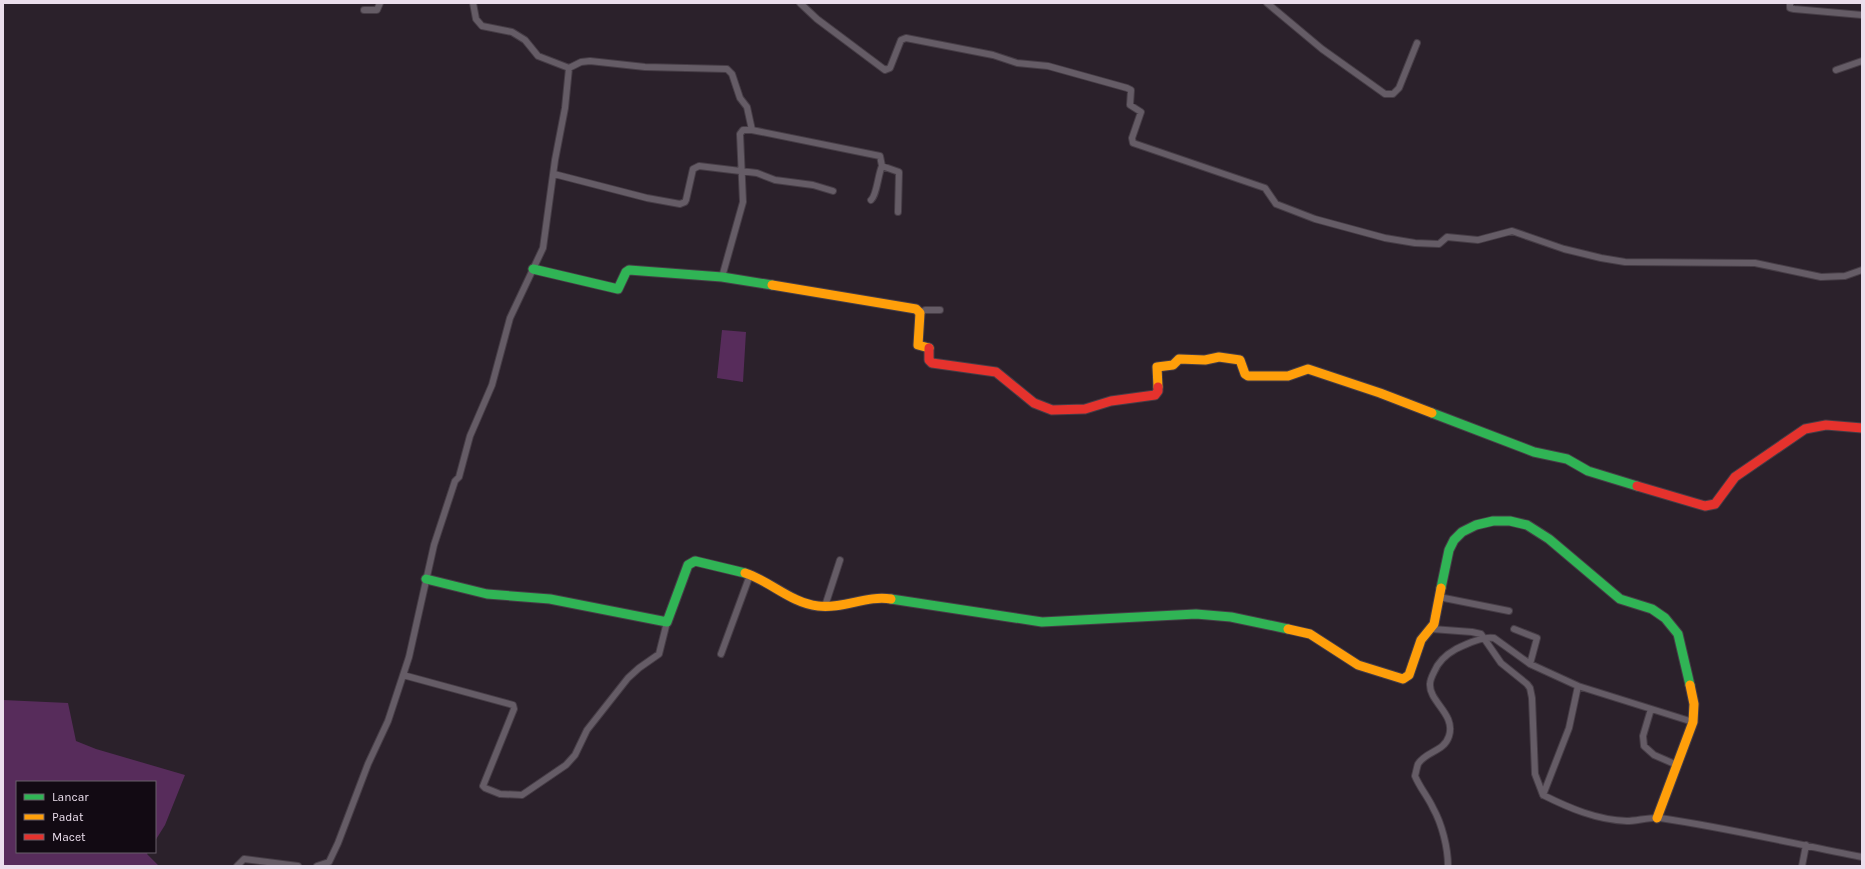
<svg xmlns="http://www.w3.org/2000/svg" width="1865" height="869" viewBox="0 0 1865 869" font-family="Karla,sans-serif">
<rect width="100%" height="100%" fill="#2b212b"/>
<path fill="#572c5b" d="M722,330l24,2 -3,50 -26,-4z
M3,700l65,3 8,38 20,8 89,26 -20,50 -10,16v-59h-138v70h131l-1,2 12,12h-156z"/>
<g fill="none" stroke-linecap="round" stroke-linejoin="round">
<g stroke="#463d46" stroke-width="8">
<path id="street" d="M800,3l17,16 68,51 5,-2 11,-28 5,-2 87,17 24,8 31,3 79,22 4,2 -1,15 11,7 -9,26 1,5 132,45 11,16 39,15 70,19 30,5 24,1 8,-7 31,3 34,-9 52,18 37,9 24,4 130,1 66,14 24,-1 17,-6
M1267,3l55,46 63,45h8l6,-6 18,-45
M1790,3v5l4,1 68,6
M364,10h13l3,-7
M569,68l12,-6 9,-1 55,6 82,2 5,5 8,24 7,9 5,23
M1836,70l26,-9
M554,174l93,24 33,6 5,-2 1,-2 7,-31 6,-3 58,7 18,7 38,5 20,6
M871,200c6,-5 7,-26 11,-34
M722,277l21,-75 -3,-68 3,-4h9l128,26 2,10 17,6 -1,40
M920,313l5,-3h15
M1439,597l70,14
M825,606l15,-46
M1432,629l40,3 9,2 20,29 26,21 3,4 2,10 3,76 8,21
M1514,629l23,9 -7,26
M721,654l29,-79
M403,675l110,30 1,4 -31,77 2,2 15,6 22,1 44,-30 9,-10 12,-25 41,-52 11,-10 20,-14 8,-32
M1578,686l115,36
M1651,709l-8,27 1,10 10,9 23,10
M237,866l7,-7 54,7
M317,866l12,-4 9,-19 30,-79 20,-43 21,-64 25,-112 21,-64 4,-4 11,-41 22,-51 18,-67 33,-70 12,-88 10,-52 4,-40 -31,-12 -13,-16 -13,-8 -30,-6 -6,-7 -3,-16
M1448,866c0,-18 -6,-42 -15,-58 -5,-11 -13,-20 -18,-32 1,-4 2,-9 3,-12 8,-13 26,-12 31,-28 7,-22 -20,-34 -19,-52 0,-4 2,-8 4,-12 4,-10 13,-18 22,-23 10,-5 27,-13 38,-11l36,26 48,22 -9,42 -26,67c26,13 54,25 84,26 10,0 22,-4 33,-3 68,10 135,26 202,39
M1802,866l4,-21"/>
</g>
<g stroke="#463d46" stroke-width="11">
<path id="fast" d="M533,269l85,20 8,-17 3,-2 93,7 50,8
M1432,413l102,39 33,7 21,12 49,15
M426,579l61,15 63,5 117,23 21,-57 7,-4 50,12
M1441,588l8,-38 5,-10 8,-8 14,-7 17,-4h17l17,4 22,14 71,60 32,10 13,9 13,16 12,51
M891,599l151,23 154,-8 35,3 57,12"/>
</g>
<g stroke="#463d46" stroke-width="11">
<path id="slow" d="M772,285l144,24 4,4 -2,32 11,3
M1158,387l-1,-20 16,-2 6,-6 26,1 14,-3 21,3 5,14 3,2h40l20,-7 72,24 52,20
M745,573c25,8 46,30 73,33 25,3 49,-11 73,-7
M1288,629l22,5 48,31 45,14 6,-4 12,-35 13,-16 7,-36
M1657,818l36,-96 1,-18 -4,-19"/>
</g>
<g stroke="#463d46" stroke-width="11">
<path id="jam" d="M929,348v12l3,3 64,9 38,31 18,7 33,-1 26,-8 44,-6 3,-4v-4
M1637,486l68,20 10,-2 20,-27 70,-48 21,-4 36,3"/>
</g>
<use href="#street" stroke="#655c66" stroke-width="6"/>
<use href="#fast" stroke="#30b455" stroke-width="9"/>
<use href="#slow" stroke="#ff9f0a" stroke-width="9"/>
<use href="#jam" stroke="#e5322d" stroke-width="9"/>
</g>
<rect width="1865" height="869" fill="none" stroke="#ebdeec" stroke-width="8"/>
<rect x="16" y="781" width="140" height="72" fill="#120a13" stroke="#695f6a"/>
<rect x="24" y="794" width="20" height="6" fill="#30b455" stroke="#695f6a"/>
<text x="52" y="801" font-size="12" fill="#ebdeec">Lancar</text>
<rect x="24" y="814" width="20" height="6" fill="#ff9f0a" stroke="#695f6a"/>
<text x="52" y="821" font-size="12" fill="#ebdeec">Padat</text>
<rect x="24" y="834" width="20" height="6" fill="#e5322d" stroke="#695f6a"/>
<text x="52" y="841" font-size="12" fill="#ebdeec">Macet</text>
</svg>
